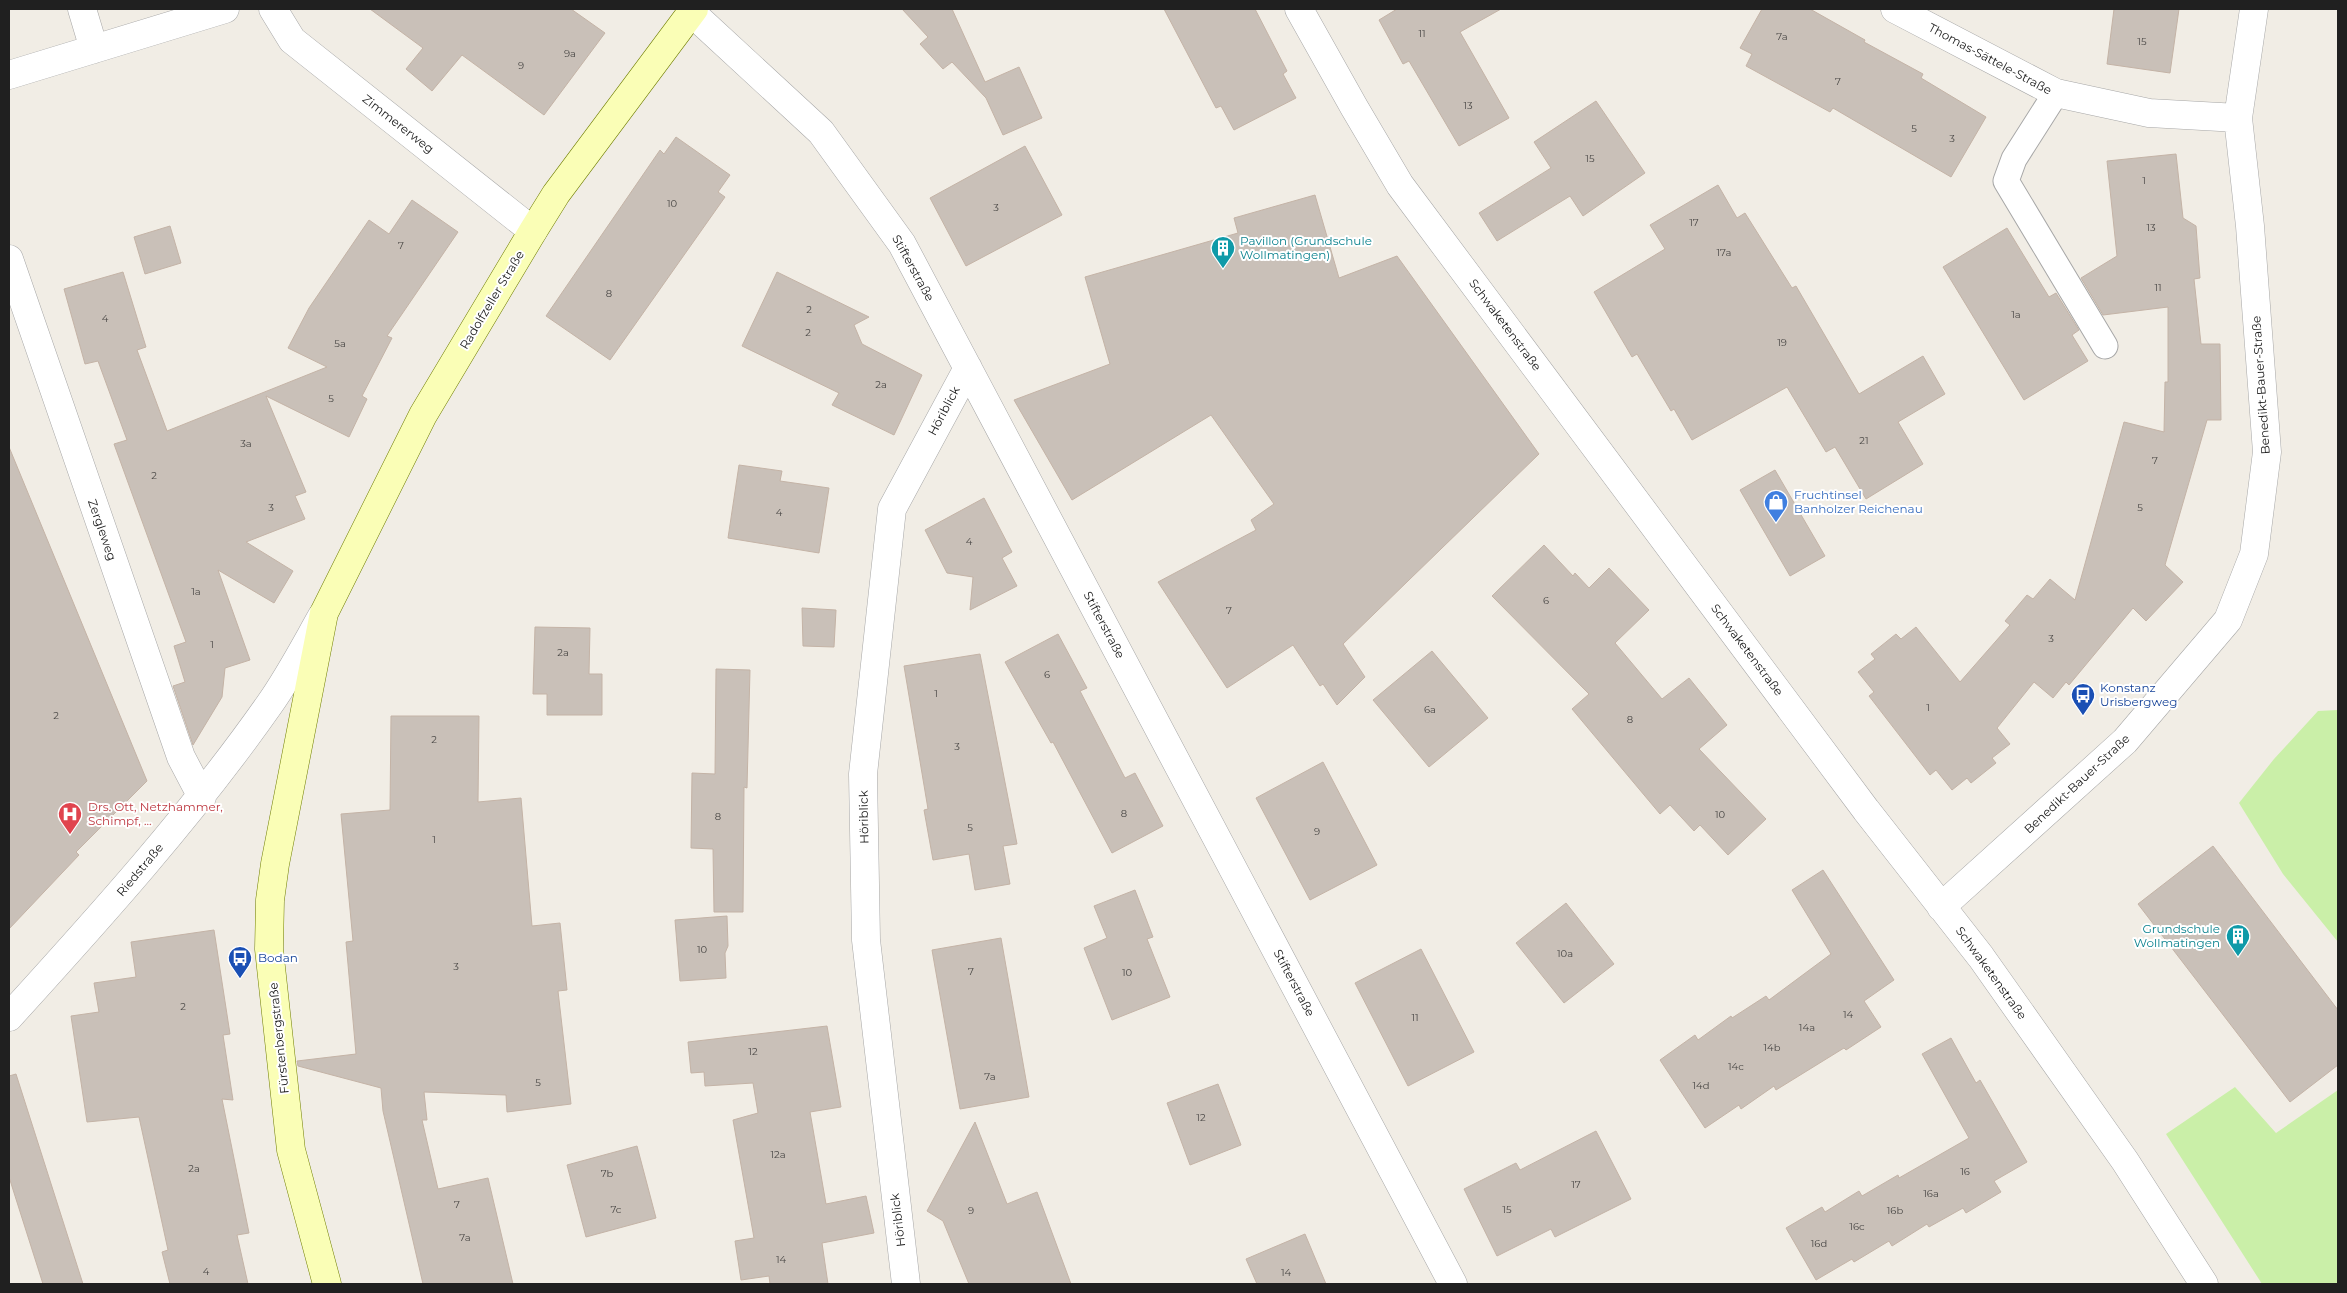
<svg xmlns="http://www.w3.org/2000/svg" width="2347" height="1293" viewBox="0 0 2347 1293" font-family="Montserrat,sans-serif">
<rect width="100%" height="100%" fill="#f1ede5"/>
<path fill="#caefa8" d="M2338,710v232l-55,-68 -44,-71 35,-44 44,-48z
M2235,1087l41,46 62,-43v194h-76l-96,-150z"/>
<path fill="#c9c0b8" stroke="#c4b3a6" d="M370,9h201l34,24 -61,82 -82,-60 -30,36 -26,-22 17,-21z
M902,9h50l33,73 34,-15 23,51 -39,17 -17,-37 -34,-36 -9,7 -23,-25 8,-7z
M1164,9h91l32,62 -4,3 13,24 -62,32 -13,-24 -5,2z
M1397,9h104l-41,23 49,86 -50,28 -50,-85 -6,3 -24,-44z
M1762,9h48l55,31 -1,2 59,32 -2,4 65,39 -35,60 -118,-69 -3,4 -84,-46 6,-12 -12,-6z
M2114,9h65l-9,64 -63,-9z
M1596,101l49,72 -62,43 -13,-20 -73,45 -18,-28 72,-45 -17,-26z
M676,137l54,38 -12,17 7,5 -115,163 -64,-44 114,-166 4,4z
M1025,146l37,69 -96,51 -36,-68z
M2176,154l7,64 13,8 4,52 -6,1 7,65h19l1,76h-14l-42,145 18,17 -37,39 -13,-13 -64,77 -3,-3 -13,16 -19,-16 -37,46 13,16 -18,14 4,5 -25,20 -4,-5 -15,12 -16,-20 -6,5 -61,-79 5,-4 -16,-20 17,-13 -4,-5 25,-20 5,5 15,-12 44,55 50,-57 -5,-4 22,-26 6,4 17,-20 25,21 49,-178 40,10 1,-50h3v-75l-65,8 -22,-37 36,-22 -10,-95z
M1718,185l19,33 8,-5 47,75 4,-2 63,108 64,-38 22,38 -47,28 25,42 -57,35 -31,-52 -9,5 -39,-65 -95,53 -18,-31 -3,2 -34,-57 -5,3 -38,-65 71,-43 -15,-24z
M1315,195l24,83 58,-22 142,198 -196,190 22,33 -28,28 -14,-21 -3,2 -27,-41 -66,43 -69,-106 98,-52 -5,-10 23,-16 -63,-89 -139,85 -58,-100 96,-36 -25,-87 153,-44 -4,-15z
M412,200l46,32 -71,104 5,2 -30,58 5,3 -18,38 -83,-41 40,96 -11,4 10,23 -59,23 47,29 -19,32 -56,-33 32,90 -25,8 -3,29 -29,48 -20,-59 12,-4 -11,-36 12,-4 -72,-198 13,-4 -29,-79 -13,3 -21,-75 59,-17 23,75 -9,3 30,81 160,-64 -39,-19 21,-40 60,-88 20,14z
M170,226l11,37 -36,11 -11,-37z
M2007,228l42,69 7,-4 23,37 -7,5 16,26 -64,39 -81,-133z
M777,272l92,45 -15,8 8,19 60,31 -28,60 -62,-30 7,-12 -97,-47z
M9,447l138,334 -71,71 3,3 -70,74z
M739,465l43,6 -2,10 49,7 -10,65 -91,-15z
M1775,470l50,86 -35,20 -50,-86z
M984,498l28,54 -10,6 15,28 -47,24 3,-33 -26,-4 -22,-43z
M1544,545l29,31 2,-3 14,15 20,-20 40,42 -34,33 47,56 27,-21 38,47 -28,24 67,70 -38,36 -28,-30 -6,6 -24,-26 -10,9 -88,-105 17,-15 -97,-98z
M802,608l34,2 -2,37 -31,-1z
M535,627l55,1 -1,46h13v41h-55v-21h-14z
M1058,634l29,54 -7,3 45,87 10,-5 28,53 -51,27 -59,-111 -2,1 -46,-81z
M1432,651l56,67 -59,49 -56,-67z
M980,654l37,190 -14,2 7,38 -35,6 -6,-36 -36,6 -9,-50 4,-1 -24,-143z
M716,669l34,1 -3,118 -3,-1 -1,125h-29l-1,-63 -22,-1 1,-75 23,1z
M391,716h88l-1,86 43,-4 11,128 28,-3 7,67 -9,1 13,113 -64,8 -1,-17 -82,-3 3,28h-5l16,69 50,-11 25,106h-90l-40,-173 -2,-23 -83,-22 -1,-5 59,-7 -10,-112 7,-1 -12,-127 49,-4z
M1323,762l54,103 -67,35 -54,-102z
M2213,846l125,164v55l-48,37 -152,-198z
M1823,870l71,110 -30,21 17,26 -35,23 -2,-2 -68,42 -2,-4 -33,23 -2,-4 -34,23 -45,-68 35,-25 3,5 33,-24 1,2 34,-22 3,4 62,-46 -39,-64z
M1135,890l18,47 -6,2 23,58 -58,23 -28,-72 23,-10 -13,-32z
M1566,903l48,61 -50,39 -48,-60z
M727,916l1,30 -3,7 1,25 -46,3 -5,-61z
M214,930l16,104 -7,1 10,65 -11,-1 27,134 -12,2 11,49h-78l-8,-32 6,-2 -29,-133 -52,5 -16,-106 28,-4 -5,-29 42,-6 -5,-35z
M1001,938l28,159 -69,12 -28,-159z
M1421,949l53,103 -66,34 -53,-103z
M827,1026l14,81 -31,5 16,92 40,-8 8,37 -52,10 6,41h-58l-1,-8 -28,4 -6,-39 19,-3 -21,-118 25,-7 -5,-30 -48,3 -1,-14 -13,1 -3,-31z
M1951,1038l25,45 4,-3 47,82 -33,19 7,11 -35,21 -3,-5 -34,19 -2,-3 -35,22 -3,-5 -35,21 -2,-3 -36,21 -30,-52 36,-21 3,5 34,-21 3,5 36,-21 1,3 70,-40 -47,-84z
M16,1074l67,210h-40l-34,-107v-101z
M1218,1084l23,61 -51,20 -23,-62z
M975,1122l32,82 30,-12 34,92h-102l-26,-63 -16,-10z
M1596,1131l35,68 -76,38 -4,-8 -54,27 -33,-67 52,-26 4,7z
M637,1146l19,72 -70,19 -19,-72z
M1305,1234l21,50h-69l-11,-25z"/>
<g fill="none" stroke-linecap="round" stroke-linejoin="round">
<g stroke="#a7a7a7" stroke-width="27">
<path id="lane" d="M2056,93l-42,66 -8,22 99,165"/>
</g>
<g stroke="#a7a7a7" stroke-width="29">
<path id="street" d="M82,9l12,40
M273,9l19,31 241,191
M1299,9l55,98 46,78 466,625 115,147 144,204 79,123
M1895,9l161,84 93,20 89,5
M691,12l130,120 81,112 551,1040
M9,75l216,-66
M9,259l172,498 21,40
M1941,907l184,-166 103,-121 26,-66 13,-102 -17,-226 -12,-108 16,-109
M9,1017c91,-100 182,-201 260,-312 20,-28 36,-59 53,-89
M906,1284l-40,-344 -3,-166 29,-265 76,-141"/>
</g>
<g stroke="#6f7d00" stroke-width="29">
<path id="secondary" d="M327,1284l-36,-134 -22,-201 1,-49 5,-36 49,-251 99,-198 110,-184 23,-37 138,-185"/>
</g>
<use href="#lane" stroke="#fff" stroke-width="25"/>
<use href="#street" stroke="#fff" stroke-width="28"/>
<use href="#secondary" stroke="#fafeb6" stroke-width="28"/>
</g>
<defs>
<g id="building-pin" transform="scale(1.25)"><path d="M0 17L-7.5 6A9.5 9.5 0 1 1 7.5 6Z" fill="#0f9aa8" stroke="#fff"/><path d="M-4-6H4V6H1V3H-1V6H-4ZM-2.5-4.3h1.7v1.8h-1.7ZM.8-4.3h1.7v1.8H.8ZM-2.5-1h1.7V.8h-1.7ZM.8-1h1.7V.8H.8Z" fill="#fff"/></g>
<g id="shop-pin" transform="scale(1.25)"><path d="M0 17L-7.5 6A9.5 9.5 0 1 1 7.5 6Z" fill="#3f7fe0" stroke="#fff"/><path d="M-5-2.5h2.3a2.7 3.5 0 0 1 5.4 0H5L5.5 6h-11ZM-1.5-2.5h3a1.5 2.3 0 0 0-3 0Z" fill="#fff"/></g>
<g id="bus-pin" transform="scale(1.25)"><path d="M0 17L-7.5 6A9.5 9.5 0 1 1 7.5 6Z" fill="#1a4fb4" stroke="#fff"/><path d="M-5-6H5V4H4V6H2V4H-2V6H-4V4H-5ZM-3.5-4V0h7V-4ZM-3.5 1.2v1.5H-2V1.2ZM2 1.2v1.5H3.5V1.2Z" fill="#fff"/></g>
<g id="hospital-pin" transform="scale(1.25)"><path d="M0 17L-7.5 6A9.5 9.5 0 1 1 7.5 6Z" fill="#e0444e" stroke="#fff"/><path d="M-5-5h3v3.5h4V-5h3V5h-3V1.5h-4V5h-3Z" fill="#fff"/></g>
</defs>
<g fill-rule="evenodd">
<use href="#building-pin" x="1223" y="248"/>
<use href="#shop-pin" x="1776" y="502"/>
<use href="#bus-pin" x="2083" y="695"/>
<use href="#hospital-pin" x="70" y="814"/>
<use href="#building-pin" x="2238" y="936"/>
<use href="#bus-pin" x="240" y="958"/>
</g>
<g text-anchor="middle" stroke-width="4" stroke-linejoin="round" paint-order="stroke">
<g font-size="10" fill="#4a4846">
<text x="1422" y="37">11</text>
<text x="1782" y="40">7a</text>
<text x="2142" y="45">15</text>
<text x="570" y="57">9a</text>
<text x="521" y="69">9</text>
<text x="1838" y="85">7</text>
<text x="1468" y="109">13</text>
<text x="1914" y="132">5</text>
<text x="1952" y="142">3</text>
<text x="1590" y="162">15</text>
<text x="2144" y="184">1</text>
<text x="672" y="207">10</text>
<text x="996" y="211">3</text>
<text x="1694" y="226">17</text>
<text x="2151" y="231">13</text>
<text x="401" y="249">7</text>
<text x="1724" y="256">17a</text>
<text x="2158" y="291">11</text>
<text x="609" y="297">8</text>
<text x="809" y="313">2</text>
<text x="2016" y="318">1a</text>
<text x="105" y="322">4</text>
<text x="808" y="336">2</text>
<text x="1782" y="346">19</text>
<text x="340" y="347">5a</text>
<text x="881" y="388">2a</text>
<text x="331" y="402">5</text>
<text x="1864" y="444">21</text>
<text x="246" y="447">3a</text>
<text x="2155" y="464">7</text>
<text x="154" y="479">2</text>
<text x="271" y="511">3</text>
<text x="2140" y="511">5</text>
<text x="779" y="516">4</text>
<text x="969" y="545">4</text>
<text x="196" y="595">1a</text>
<text x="1546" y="604">6</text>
<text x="1229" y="614">7</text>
<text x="2051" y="642">3</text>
<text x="212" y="648">1</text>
<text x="563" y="656">2a</text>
<text x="1047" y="678">6</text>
<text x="936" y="697">1</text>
<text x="1928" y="711">1</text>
<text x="1430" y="713">6a</text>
<text x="56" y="719">2</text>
<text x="1630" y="723">8</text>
<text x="434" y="743">2</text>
<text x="957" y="750">3</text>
<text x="1124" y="817">8</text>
<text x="1720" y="818">10</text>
<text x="718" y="820">8</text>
<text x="970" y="831">5</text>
<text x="1317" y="835">9</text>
<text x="434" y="843">1</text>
<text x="702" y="953">10</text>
<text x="1565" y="957">10a</text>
<text x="456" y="970">3</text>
<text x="971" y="975">7</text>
<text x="1127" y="976">10</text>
<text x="183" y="1010">2</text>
<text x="1848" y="1018">14</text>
<text x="1415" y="1021">11</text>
<text x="1807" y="1031">14a</text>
<text x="1772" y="1051">14b</text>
<text x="753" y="1055">12</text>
<text x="1736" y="1070">14c</text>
<text x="990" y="1080">7a</text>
<text x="538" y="1086">5</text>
<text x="1701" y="1089">14d</text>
<text x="1201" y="1121">12</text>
<text x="778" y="1158">12a</text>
<text x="194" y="1172">2a</text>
<text x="1965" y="1175">16</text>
<text x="607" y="1177">7b</text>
<text x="1576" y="1188">17</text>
<text x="1931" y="1197">16a</text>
<text x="457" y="1208">7</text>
<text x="616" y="1213">7c</text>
<text x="1507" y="1213">15</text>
<text x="971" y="1214">9</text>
<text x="1895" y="1214">16b</text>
<text x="1857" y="1230">16c</text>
<text x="465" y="1241">7a</text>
<text x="1819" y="1247">16d</text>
<text x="781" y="1263">14</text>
<text x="206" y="1275">4</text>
<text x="1286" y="1276">14</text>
</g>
<g font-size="12" fill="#202020" stroke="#fff">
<text transform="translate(1990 59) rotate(28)" y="4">Thomas-Sättele-Straße</text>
<text transform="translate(398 124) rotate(38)" y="4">Zimmererweg</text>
<text transform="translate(913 268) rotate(61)" y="4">Stifterstraße</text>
<text transform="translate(492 300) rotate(-59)" y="4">Radolfzeller Straße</text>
<text transform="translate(1505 325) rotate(53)" y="4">Schwaketenstraße</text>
<text transform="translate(2261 385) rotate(-94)" y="4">Benedikt-Bauer-Straße</text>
<text transform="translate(944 411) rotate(-62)" y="4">Höriblick</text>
<text transform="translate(102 530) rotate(71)" y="4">Zergleweg</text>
<text transform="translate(1104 625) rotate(62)" y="4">Stifterstraße</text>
<text transform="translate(1747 650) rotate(53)" y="4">Schwaketenstraße</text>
<text transform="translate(2077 784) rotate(-43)" y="4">Benedikt-Bauer-Straße</text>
<text transform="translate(864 817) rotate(-91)" y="4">Höriblick</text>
<text transform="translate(140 870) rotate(-50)" y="4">Riedstraße</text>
<text transform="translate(1991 973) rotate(54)" y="4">Schwaketenstraße</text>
<text transform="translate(1294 983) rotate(62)" y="4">Stifterstraße</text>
<text transform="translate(279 1038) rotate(-96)" y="4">Fürstenbergstraße</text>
<text transform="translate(898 1220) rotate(-97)" y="4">Höriblick</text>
</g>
<g font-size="12" fill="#0d838f" stroke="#fff" text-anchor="start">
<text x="1240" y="245">Pavillon (Grundschule<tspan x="1240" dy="14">Wollmatingen)</tspan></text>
<text x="2220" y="933" text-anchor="end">Grundschule<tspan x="2220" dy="14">Wollmatingen</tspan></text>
</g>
<g font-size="12" fill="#366cbe" stroke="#fff" text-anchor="start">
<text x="1794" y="499">Fruchtinsel<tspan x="1794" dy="14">Banholzer Reichenau</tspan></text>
</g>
<g font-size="12" fill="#164399" stroke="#fff" text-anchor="start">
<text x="2100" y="692">Konstanz<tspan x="2100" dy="14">Urisbergweg</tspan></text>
<text x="258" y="962">Bodan</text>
</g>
<g font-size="12" fill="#be3a42" stroke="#fff" text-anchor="start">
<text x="88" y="811">Drs. Ott, Netzhammer,<tspan x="88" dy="14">Schimpf, ...</tspan></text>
</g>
</g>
<rect width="2347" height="1293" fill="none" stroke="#202020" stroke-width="20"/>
</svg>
